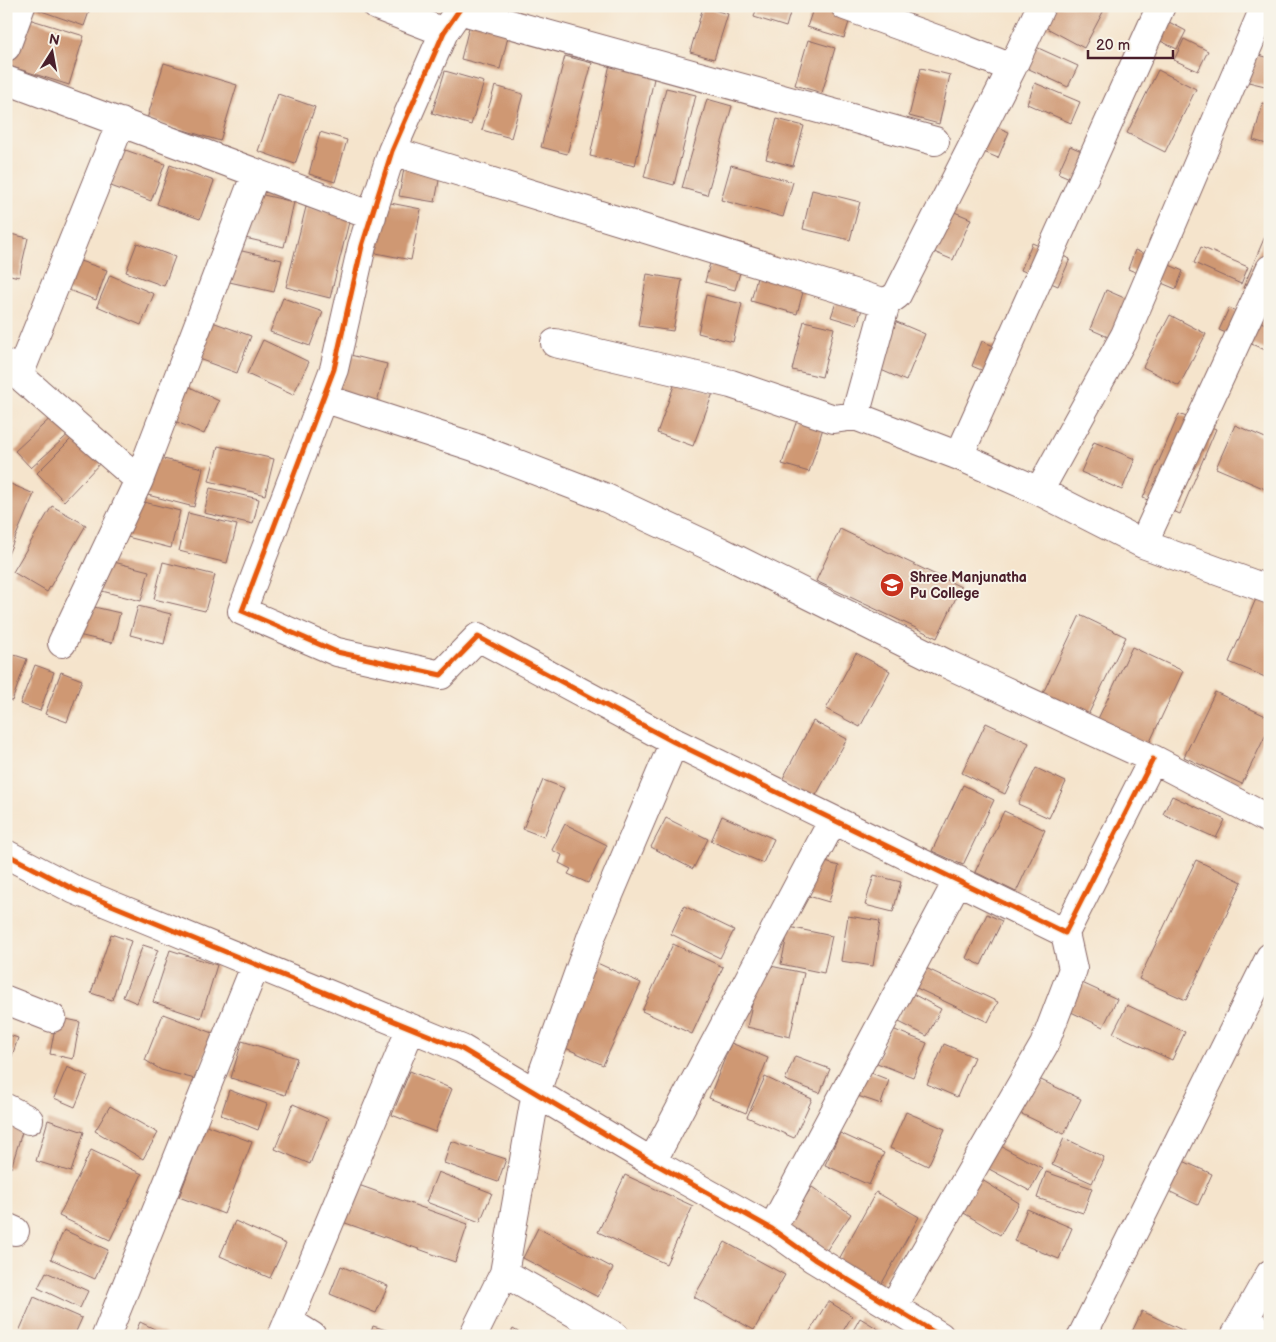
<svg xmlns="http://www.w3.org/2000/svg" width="1276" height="1342" viewBox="0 0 1276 1342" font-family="'Balsamiq Sans',sans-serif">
<rect width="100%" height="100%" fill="#f7f3e8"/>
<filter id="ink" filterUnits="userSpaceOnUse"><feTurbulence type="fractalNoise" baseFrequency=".02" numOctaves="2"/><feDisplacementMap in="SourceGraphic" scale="10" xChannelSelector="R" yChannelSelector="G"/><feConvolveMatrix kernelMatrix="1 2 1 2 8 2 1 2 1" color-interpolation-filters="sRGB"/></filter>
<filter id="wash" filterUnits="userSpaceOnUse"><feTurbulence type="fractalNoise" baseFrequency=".0096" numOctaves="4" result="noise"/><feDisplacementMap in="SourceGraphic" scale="20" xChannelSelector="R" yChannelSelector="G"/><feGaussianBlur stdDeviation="1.12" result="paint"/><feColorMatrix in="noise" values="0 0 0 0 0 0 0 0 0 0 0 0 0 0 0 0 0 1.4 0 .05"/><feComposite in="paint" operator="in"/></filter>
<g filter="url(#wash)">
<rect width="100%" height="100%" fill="#f5e4cc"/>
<g id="blocks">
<path fill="#cf9873" d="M27,6h64l-7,20z
M757,6h35l-6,21 -32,-10z
M814,6h40l-10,32 -37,-11z
M1039,6h59l6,4 -20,38 -52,-28z
M703,7l25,7 -14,45 -24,-7z
M1152,13l34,18 -9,18 -35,-17z
M19,16l65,20 -15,49 -63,-20v-9z
M471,19l39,10 -10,40 -39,-10z
M1184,39l24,12 -10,20 -24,-11z
M808,40l27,8 -13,45 -27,-8z
M1025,42l53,24 -10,21 -52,-24z
M1235,49l35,9 -1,29 -41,-10z
M565,56l27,7 -25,91 -26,-7z
M164,63l73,22 -17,56 -73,-22z
M610,64l45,10 -20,92 -45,-10z
M921,68l29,7 -11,49 -30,-8z
M1158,70l38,19 -31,63 -38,-19z
M445,71l39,11 -13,43 -39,-12z
M1035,83l45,19 -9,21 -44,-19z
M495,86l28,8 -12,44 -29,-8z
M666,88l30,7 -22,90 -30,-8z
M278,94l37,13 -20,57 -37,-13z
M707,99l25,7 -25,89 -25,-7z
M1263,103l7,2v40l-17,-5z
M777,119l27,7 -11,40 -27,-7z
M983,121l26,11 -11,26 -26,-11z
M320,132l27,8 -12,42 -26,-8z
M1070,146l32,14 -11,27 -33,-14z
M117,147l48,17 -14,37 -48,-18z
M407,152l36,7 -8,43 -36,-6z
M170,165l44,16 -14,38 -43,-15z
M731,165l62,17 -10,35 -62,-17z
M812,190l48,12 -10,38 -47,-11z
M255,193l39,9 -10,45 -39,-9z
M380,201l41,8 -10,51 -40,-8z
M938,205l33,14 -18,41 -33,-14z
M306,207l44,11 -20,80 -44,-11z
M6,233l22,5 -9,39 -13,-3z
M1266,234l4,1v64l-27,-11z
M717,237l31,8 -13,45 -30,-8z
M137,243l38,14 -11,29 -38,-14z
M1032,243l38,16 -12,27 -37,-16z
M1201,247l47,20 -7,17 -47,-21z
M233,249l49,11 -8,32 -49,-11z
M1135,250l48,21 -7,18 -48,-20z
M763,254l47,13 -13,47 -46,-13z
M77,260l30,10 -11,30 -30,-11z
M647,274l35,6 -9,51 -35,-5z
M110,275l44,19 -13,31 -44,-19z
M844,279l25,8 -12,38 -26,-8z
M1106,290l32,14 -16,39 -32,-14z
M706,295l36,9 -9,38 -35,-9z
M283,298l40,14 -13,34 -40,-14z
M1229,308l41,18v26l-51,-22z
M1170,315l36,19 -27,52 -36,-19z
M207,320l44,16 -14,37 -44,-16z
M892,320l33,14 -19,47 -34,-15z
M804,321l30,7 -12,49 -30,-7z
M263,340l46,22 -16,33 -46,-21z
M982,341l35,15 -10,25 -35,-15z
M342,353l45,11 -11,42 -44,-11z
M175,380l44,21 -15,33 -45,-20z
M676,380l37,13 -20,53 -36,-13z
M56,413l16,18 -41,37 -16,-17z
M799,414l26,8 -16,50 -27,-8z
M1179,414l37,15 -36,85 -37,-16z
M1235,425l35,15v51l-54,-23z
M76,434l27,26 -39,41 -27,-28z
M1094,442l41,17 -13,31 -41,-18z
M218,446l56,13 -9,36 -56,-14z
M150,456l53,12 -9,39 -54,-14z
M6,482l28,12 -28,65z
M210,488l49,11 -6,25 -49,-11z
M124,497l56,14 -9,37 -56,-14z
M52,506l34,19 -39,67 -34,-20z
M188,513l49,12 -10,38 -48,-12z
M840,529l121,58 -24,51 -121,-57z
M106,560l43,11 -8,30 -43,-11z
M163,562l52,13 -10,36 -51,-12z
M1261,587l9,4v88l-41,-17z
M81,604l39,9 -8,30 -38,-9z
M138,606l33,8 -7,30 -34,-9z
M1080,615l46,22 -38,78 -45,-22z
M1132,647l51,24 -35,75 -51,-25z
M8,653l19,6 -15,42 -6,-2v-42z
M856,653l34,18 -30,56 -34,-18z
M35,665l19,7 -14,39 -20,-7z
M61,672l21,8 -15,42 -22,-8z
M1215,692l55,26v8l-28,58 -58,-27z
M813,721l34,18 -33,60 -33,-17z
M986,723l43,20 -24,51 -43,-21z
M1036,768l30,14 -17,36 -31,-14z
M543,780l21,8 -20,49 -21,-8z
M963,785l31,15 -31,65 -31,-14z
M1172,796l53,24 -9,18 -53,-24z
M1004,811l41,19 -29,62 -41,-20z
M722,816l52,23 -11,24 -52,-22z
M666,818l42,21 -15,30 -42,-22z
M565,824l42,21 -19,38 -20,-9 3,-5 -12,-6 3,-8 -10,-5z
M815,859l24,7 -10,36 -24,-7z
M1196,860l46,22 -56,118 -47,-21z
M874,875l27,7 -8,30 -28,-7z
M684,906l50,24 -14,28 -49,-24z
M987,914l15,7 -21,44 -15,-7z
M848,916l32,5 -7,45 -32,-5z
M789,927l43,9 -8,37 -43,-9z
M111,934l20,7 -19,59 -21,-7z
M673,944l50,23 -31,67 -50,-23z
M143,945l15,5 -21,53 -14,-6z
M170,950l47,15 -16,53 -48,-16z
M595,962l46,21 -38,82 -46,-21z
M915,963l83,39 -10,20 -82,-39z
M761,964l43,9 -14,64 -43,-10z
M1069,977l48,22 -14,28 -47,-22z
M911,993l30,16 -14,27 -30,-15z
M1127,1005l58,27 -13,28 -59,-27z
M163,1014l50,19 -18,46 -34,-9 -16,-10z
M57,1017l23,5 -7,37 -23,-5z
M890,1028l37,15 -14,34 -36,-14z
M6,1034l12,4 -11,33h-1z
M242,1041l55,17 -12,37 -54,-17z
M731,1043l37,15 -22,55 -37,-15z
M944,1044l30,13 -17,40 -30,-13z
M795,1056l35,13 -10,24 -35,-13z
M67,1067l21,9 -13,31 -21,-9z
M861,1069l28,11 -8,24 -29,-10z
M410,1071l42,18 -17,43 -43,-17z
M1024,1072l57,27 -17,35 -57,-27z
M765,1077l47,22 -18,39 -47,-21z
M229,1090l38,14 -9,26 -37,-15z
M293,1104l35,15 -18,45 -35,-15z
M110,1106l48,27 -15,26 -48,-28z
M906,1112l39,17 -17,37 -38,-18z
M6,1113l20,6 -15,49 -5,-1z
M48,1120l36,12 -13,40 -35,-11z
M206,1125l46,17 -28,72 -45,-17z
M840,1133l44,20 -15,32 -44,-20z
M1064,1138l40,19 -12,26 -40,-18z
M451,1141l55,18 -8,23 -54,-19z
M991,1141l51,27 -12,23 -52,-28z
M91,1150l51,24 -32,66 -51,-24z
M1172,1156l40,18 -14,31 -40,-19z
M438,1172l54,21 -12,29 -54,-20z
M1046,1172l46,16 -9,25 -46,-15z
M625,1175l68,31 -27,58 -68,-32z
M974,1175l45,28 -19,32 -46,-28z
M350,1182l118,42 -13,38 -118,-42z
M812,1187l39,27 -29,43 -39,-27z
M876,1192l43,25 -38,68 -43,-24z
M1027,1209l45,19 -13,31 -45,-18z
M235,1221l51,23 -16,34 -50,-22z
M538,1228l75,40 -15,29 -75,-39z
M64,1230l44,20 -13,29 -44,-20z
M725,1242l60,33 -31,55 -60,-33z
M341,1266l47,20 -12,27 -46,-19z
M46,1272l42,19 -8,17 -42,-20z
M34,1297l48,21 -8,18h-53l-3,-2z
M828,1301l24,15 -12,20h-33z
M1142,1311l44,21 -2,4h-54z
M860,1318l30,18h-40z
M140,1322l29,14h-35z
M373,1326l30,9v1h-33z
M513,1329l12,7h-16z"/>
</g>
</g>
<g filter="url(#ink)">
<use href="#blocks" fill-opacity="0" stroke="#866463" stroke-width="1"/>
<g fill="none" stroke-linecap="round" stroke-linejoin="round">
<g stroke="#866463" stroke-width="30">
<path id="minor" d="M377,6l67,26
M462,6l-18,26 -52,119 -30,95 -28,123 -92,242 95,41 104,23 37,-38 196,105 391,191 88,-174
M845,6l116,42 51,20
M459,10l476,131
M6,47l15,-41
M6,80l366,136
M392,151l494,152
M555,343l176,41 103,35 21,-3 104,40 80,35 104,53 127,46
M6,364l133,116
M19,375l102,-253
M323,398l151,49 130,50 116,54 227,113 206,95 117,61
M855,416l31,-113 11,-8 115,-227 29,-62
M959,456l202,-450
M1039,491l86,-156 140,-329
M1143,544l127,-275
M62,643l77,-163 117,-307
M6,854l69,36 387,159 190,113 120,67 42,30 126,77
M6,1000l46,18
M6,1108l23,12
M652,1162l181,-342
M6,1227l9,4
M772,1229l186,-349
M504,1273l32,-181 56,-157 82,-193
M893,1307l151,-262 29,-76 -8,-36
M288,1321l24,15
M1244,1321l26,13
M106,1336l150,-372
M282,1336l129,-308
M473,1336l31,-63 111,63
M1082,1336l188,-379
M1235,1336l35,-62"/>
</g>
<use href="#minor" stroke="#fff" stroke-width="28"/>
<g stroke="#f7f3e8" stroke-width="8">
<path id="cycleway" d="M462,6l-18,26 -52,119 -30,95 -28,123 -92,242 95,41 104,23 37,-38 196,105 391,191 88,-174
M6,854l69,36 387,159 190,113 120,67 42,30 126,77"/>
</g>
<use href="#cycleway" stroke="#e8590c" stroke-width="5"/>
</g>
</g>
<defs>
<g id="university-disc" transform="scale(1.25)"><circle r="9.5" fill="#c8321e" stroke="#f7f3e8"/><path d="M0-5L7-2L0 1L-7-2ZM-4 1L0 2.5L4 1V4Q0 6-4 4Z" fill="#fff"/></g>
</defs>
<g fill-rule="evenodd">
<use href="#university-disc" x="892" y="585"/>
</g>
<g text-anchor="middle" stroke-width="4" stroke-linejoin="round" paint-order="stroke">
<g font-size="14" font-weight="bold" fill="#4a1f2b" stroke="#f7f3e8" text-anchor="start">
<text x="910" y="582">Shree Manjunatha<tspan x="910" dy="16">Pu College</tspan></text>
</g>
</g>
<rect width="1276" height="1342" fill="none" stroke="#f7f3e8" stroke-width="25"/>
<g transform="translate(52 52) rotate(11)" stroke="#f7f3e8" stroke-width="4" paint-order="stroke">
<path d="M0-4L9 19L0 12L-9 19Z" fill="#4a1f2b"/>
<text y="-8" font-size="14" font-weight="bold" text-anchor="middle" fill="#4a1f2b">N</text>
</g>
<path d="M1088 50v8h85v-8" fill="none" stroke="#4a1f2b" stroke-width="2.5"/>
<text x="1096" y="50" font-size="15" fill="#4a1f2b" stroke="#f7f3e8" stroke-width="4" paint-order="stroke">20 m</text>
</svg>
